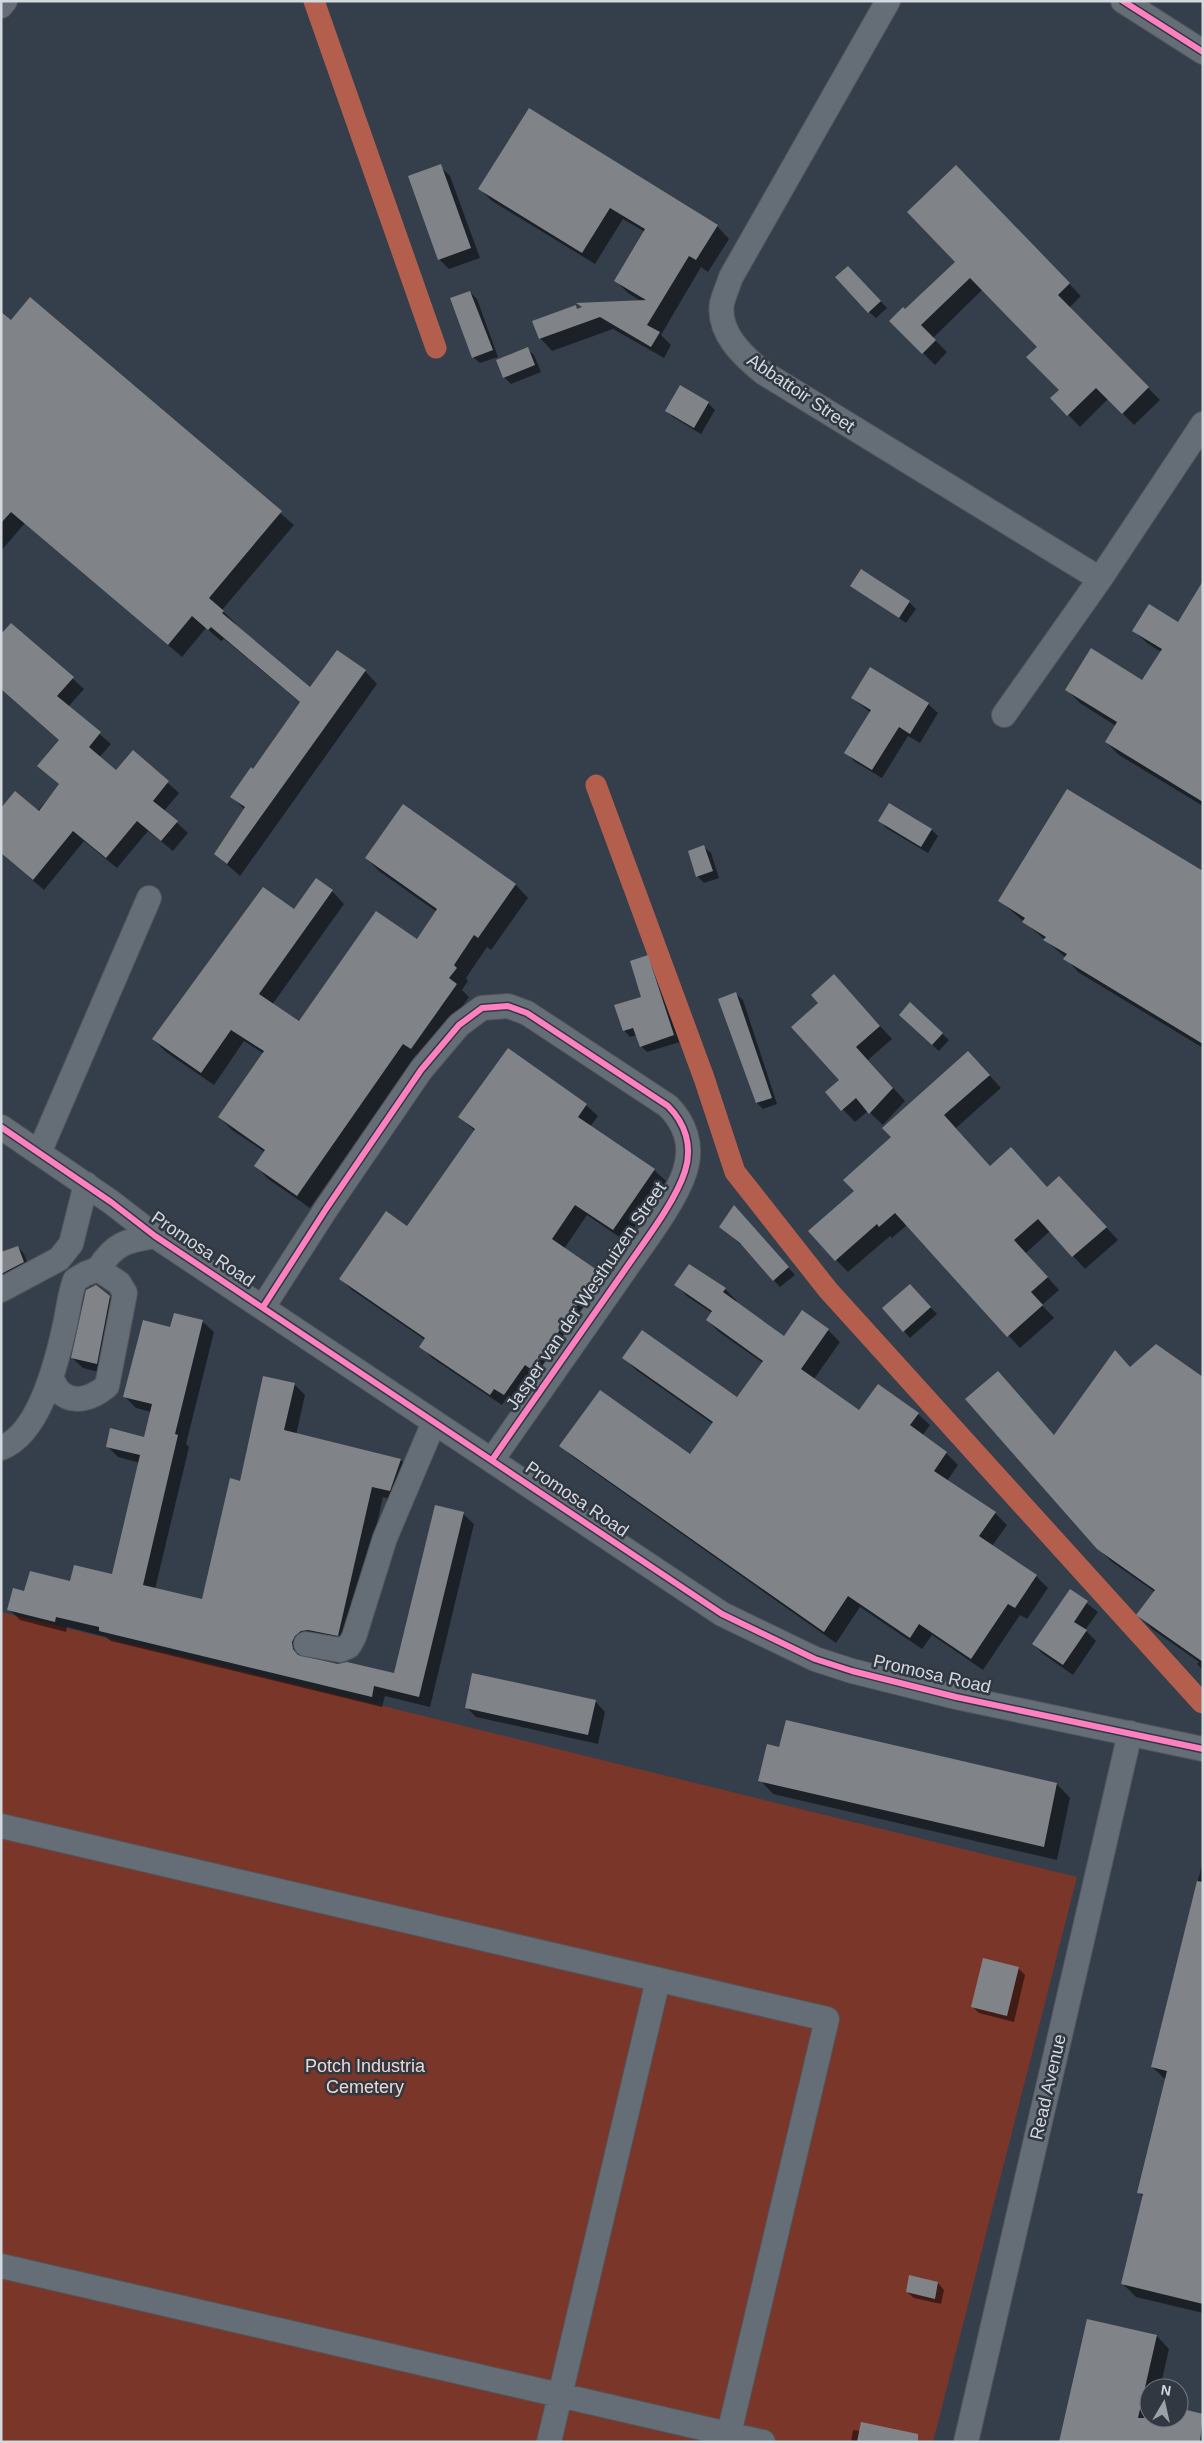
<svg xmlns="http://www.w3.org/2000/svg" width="1204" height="2443" viewBox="0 0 1204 2443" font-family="Arial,sans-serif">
<rect width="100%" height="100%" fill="#34393e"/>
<path fill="#353f4c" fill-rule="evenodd" d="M1,1h1202v2441h-1202zM1149,2388h30v30h-30z"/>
<path fill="#7a3629" d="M1,1612l1076,265 -144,565h-932z"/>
<path fill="#0007" d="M529,110l188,116 12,13 -21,33 -7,-5 -40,68 10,10 -7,13 -51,-29 -61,22 -12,-13 36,-31 2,3 5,-2 -4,-4 63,-2 -14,-9 -12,-12 29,-49 -22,-13 -28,45 -103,-63 -12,-12z
M440,166l10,10 30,82 -31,11 -10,-10z
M956,167l125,129 -12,12 91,92 -26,25 -26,-26 -28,28 -28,-29 8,-8 -21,-43 -56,-58 -50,49 14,14 -12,13 -44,-44 14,-10 51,-49z
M848,267l39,41 -11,10 -7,-6z
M470,292l7,7 21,58 -18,6 -7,-6z
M30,299l264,226 -72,85 14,14 -1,2 75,63 55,-18 12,13 -137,192 -25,-22 29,-45 -12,-12 22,-27 47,-67 -77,-64 -3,2 -15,-13 -24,29 -157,-134 -24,28v-238l10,9z
M527,349l7,6 7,17 -30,12 -7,-7z
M708,403l7,7 -14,24 -28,-17 -7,-6z
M852,586l57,16 7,7 -10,14z
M1203,591v215l-84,-51 -13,-13 10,-16 -36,-23 -13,-13 76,-8 18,-30 -14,-9 -13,-12 45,-8z
M12,624l72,65 -16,18 43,37 -12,14 17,14 17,-20 46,41 -15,18 24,22 -15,18 -25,-20 -31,37 -33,-27 -40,49 -43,-37 59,-68 -21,-19 21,-26z
M852,698l76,6 10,9 -18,30 -12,-7 -26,42 -27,-16 -9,-10 25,-39z
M889,805l43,25 6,6 -10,17 -42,-25 -6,-7z
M403,806l113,79 12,13 -37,52 -4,-3 -21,31 2,3 -6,9 7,7 -45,64 -8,-6 -106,153 -42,-29 -12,-13 9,-14 -33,-22 -13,-13 45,-63 -20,-13 -30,44 -48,-33 -13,-13 141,-128 38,-20 12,13 -72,101 27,18 118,-82 20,-29 -58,-41 -13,-13z
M704,847l7,6 8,25 -15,5 -7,-7z
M1203,873v175l-125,-76 -12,-14 -66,-57z
M648,957l7,6 25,79 -33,10 -6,-6 -4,-11 -7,2 -6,-7 18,-32z
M846,989l46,50 -24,21 37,41 -22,24 -15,-14 -13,11 -28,-29 14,-13 -21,-77z
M736,994l7,6 34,104 -14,5 -6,-6z
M910,1004l39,36 -10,11 -32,-29z
M980,1065l21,23 -45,40 35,39 57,21 24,2 46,50 -33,29 -35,-38 -24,22 33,37 -17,15 12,13 -34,30 -113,-123 -15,13 -2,-2 -42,36 -12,-12 20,-69z
M586,1105l12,11 -8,11 64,43 12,11 -41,60 -38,-26 -23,34 35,24 12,11 -95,122 -10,-7 -4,6 -70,-47 -11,-12 4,-6 -73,-50 -11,-11 66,-51 68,-97 -15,-14z
M735,1207l60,68 -15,12 -35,-39 -25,-21z
M18,1247l6,7 6,15 -29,9v-25z
M690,1265l35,24 12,12 -1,2 48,34 18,-25 26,18 12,12 -26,37 45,32 59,3 12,11 -8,11 24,17 12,12 -11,16 48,32 12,12 -15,21 44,30 12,12 -21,31 -7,-4 -37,55 -51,-35 -10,14 -62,-42 -24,36 -263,-186 -12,-11 130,10 22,-32 -77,-54 -12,-12 113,41 26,-36 -44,-31 -12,-12 5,-7 -24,-16 -12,-12z
M916,1292l21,22 -27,24 -6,-7z
M110,1297l10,10 -13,67 -24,-6 -11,-10z
M175,1314l28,8 11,10 -28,112 3,3 -34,142 48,12 38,-119 53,-98 11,11 -9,40 105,25 11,11 -11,31 -18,-5 -34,149 -46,8v3l92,18 68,-161 11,10 -44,183 -45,-11 -3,11 -271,-66 -5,-4 -39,-10 -1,5 -46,-12 -11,-11 16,-16 88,-18 27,-112 -22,-6 -11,-11 38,-8 6,-26 -15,-4 -11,-11 46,-69z
M1131,1368l72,10v292l-6,-6 2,-2 -47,-33 -14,-14 17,-23 -43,-30 -14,-14 -87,-162 44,50z
M1070,1590l28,22 -13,18 11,11 -23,34 -30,-21 -10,-10z
M595,1701l10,11 -7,32 -122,-27 -10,-10z
M760,1780l297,4 13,14 -13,62 -284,-66z
M1203,1860v453l-67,-16 -13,-13 21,-87 -6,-5 28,-112 -14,-13z
M1018,1968l7,7 -11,47 -35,-9 -6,-6z
M910,2277l28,6 6,7 -3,14 -27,-6 -7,-6z
M1157,2336l12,13 -9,39h-11v30h30v-8l24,5v27h-143z
M853,2430l7,1 51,11h-60z"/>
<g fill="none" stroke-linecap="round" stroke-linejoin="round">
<path stroke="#b45f4d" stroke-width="21" d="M314,1l122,347
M596,785l108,293 31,94 93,118 374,413"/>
</g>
<path fill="#808488" d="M529,108l189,117 -22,35 -7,-4 -42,69 13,7 -9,15 -51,-30 -61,22 -7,-18 44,-16 1,4 5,-2 -6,-4 70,-3 -32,-19 31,-52 -35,-21 -28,45 -104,-64z
M441,164l30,84 -33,12 -30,-84z
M956,165l114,118 -12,12 91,92 -27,27 -26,-26 -29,28 -17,-18 9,-8 -33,-33 11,-10 -67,-69 -49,47 15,15 -14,14 -33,-33 14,-14 2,2 50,-47 -48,-50z
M848,266l33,35 -13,12 -33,-36z
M470,291l23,59 -21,8 -22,-60z
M30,297l252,214 -73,87 15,13 -2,2 88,74 27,-37 29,20 -139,194 -13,-10 31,-47 -15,-10 21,-30 2,2 47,-67 -89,-75 -3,3 -16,-14 -24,29 -157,-133 -10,11v-211l10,8z
M528,347l7,18 -32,13 -7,-18z
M680,385l29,17 -15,26 -29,-17z
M861,569l49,32 -11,17 -49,-32z
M1203,581v221l-98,-60 12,-20 -52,-32 26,-42 51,32 20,-31 -30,-18 17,-27 29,18z
M11,623l63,54 -17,19 44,36 -12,15 27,23 17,-20 36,31 -16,20 25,20 -17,20 -24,-20 -31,37 -33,-27 -40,49 -32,-27v-45l14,-17 24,20 20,-27 -22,-18 22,-26 -58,-51v-55z
M870,667l59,36 -19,31 -11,-7 -27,43 -28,-17 27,-43 -20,-12z
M1067,789l136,82v173l-140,-85 4,-5 -24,-14 3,-3 -24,-15 3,-4 -27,-17z
M889,803l43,26 -11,18 -43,-26z
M403,804l113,80 -38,54 -4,-3 -20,30 3,3 -8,10 8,6 -46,65 -8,-5 -106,152 -43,-30 11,-16 -47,-33 46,-66 -33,-21 -30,43 -49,-34 111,-152 31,22 22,-31 17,12 -74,104 40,27 77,-110 41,28 20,-30 -72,-51z
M704,845l9,26 -17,6 -8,-26z
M648,955l26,80 -34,12 -7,-19 -10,3 -9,-26 27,-8 -11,-36z
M834,974l46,52 -24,21 37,41 -24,26 -13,-16 -15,13 -16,-19 14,-12 -48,-53 27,-24 -7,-8z
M736,992l36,106 -16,5 -38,-104z
M910,1002l33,31 -11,12 -33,-30z
M508,1048l79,56 -9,13 77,52 -42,61 -38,-25 -23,34 48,33 -68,98 -7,-5 -21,30 -10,-6 -4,6 -71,-48 6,-9 -86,-59 47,-68 21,15 68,-97 -17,-12z
M968,1051l22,24 -46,40 46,51 21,-19 36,40 12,-11 48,51 -35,30 -34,-38 -24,21 34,37 -17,15 12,13 -36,32 -112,-124 -16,14 -2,-3 -42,37 -27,-30 46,-40 -11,-11 48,-43 -9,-9z
M734,1205l55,62 -16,14 -33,-38 -21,-16z
M18,1246l6,16 -23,12v-22z
M689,1264l37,24 -3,4 61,44 18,-26 27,19 -28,40 58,41 19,-26 41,29 -9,12 37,27 -13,19 62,41 -17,24 58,39 -22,33 -7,-4 -37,55 -52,-35 -9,14 -62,-42 -24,36 -265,-186 41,-56 90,64 23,-32 -91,-64 20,-28 95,67 26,-36 -57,-41 6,-9 -38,-26z
M910,1284l21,23 -28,25 -21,-24z
M96,1285l14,11 -13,68 -26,-6 15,-68z
M174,1313l29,7 -28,114 3,1 -35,150 59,14 28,-121 10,3 23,-105 32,7 -11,47 117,29 -11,32 -18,-4 -34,149 -30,-6 -7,1 -6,5 -3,6 1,7 5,6 40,9 9,-2 47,11 41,-168 29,7 -45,185 -45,-11 -2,11 -273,-66v-4l-43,-10 -1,5 -48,-12 6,-22 11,3 6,-20 40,10 4,-16 38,9 28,-119 -34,-8 4,-19 34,9 8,-33 -29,-7 20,-77 27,7z
M1156,1344l47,33v285l-67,-47 19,-25 -58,-41 -132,-150 33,-28 56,64 61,-85 15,17z
M1070,1589l18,12 -14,21 13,8 -24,35 -31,-21z
M472,1673l124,27 -8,35 -123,-27z
M786,1720l271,63 -13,64 -286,-66 9,-37 12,3z
M1197,1881l6,1v422l-82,-20 22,-90 -6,-1 30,-122 -16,-4z
M983,1958l36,9 -12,49 -36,-9z
M909,2275l29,7 -3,17 -29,-7z
M1087,2319l70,16 -19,83h41v-10l24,6 -3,28h-141z
M861,2422l57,12v8h-61z"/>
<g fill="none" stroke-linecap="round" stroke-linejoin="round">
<g stroke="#52565a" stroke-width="26">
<path id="minor" d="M888,1l-157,276c-3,9 -7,18 -9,26 -5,30 22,54 42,70l336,206 103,-155
M1123,1l80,51
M1,6l4,-5
M1004,715l96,-136
M1,1127l110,75 44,34 567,378 93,45 37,12 104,26 247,52
M39,1153l110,-255
M1,1290l58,-31 12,-15 15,-60
M263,1307l63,-98 95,-139 38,-45 23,-17 26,-2 19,7 141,93c17,17 25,40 17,65 -10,32 -44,75 -63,103 -44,62 -87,124 -130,186
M51,1377c2,4 5,11 8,14 15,15 35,6 48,-5l18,-93 -6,-10 -21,-14
M1,1448c38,-14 55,-83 63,-119 4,-16 5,-33 11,-49l10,-6 13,-5c17,-26 28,-28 57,-33
M306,1644l34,6 9,-4 5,-9 31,-99 49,-116
M1,1826l826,193 -100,423
M1,2266l762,176
M549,2442l109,-462
M966,2442l164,-709"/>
</g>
<use href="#minor" stroke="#656d77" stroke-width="24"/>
<g stroke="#313841" stroke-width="9">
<path id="cycleway" d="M1123,1l80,51
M1,1127l110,75 44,34 567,378 93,45 37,12 104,26 247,52
M263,1307l63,-98 95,-139 38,-45 23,-17 26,-2 19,7 141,93c17,17 25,40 17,65 -10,32 -44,75 -63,103 -44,62 -87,124 -130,186"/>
</g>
<use href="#cycleway" stroke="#ff80c0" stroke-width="6"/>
</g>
<g text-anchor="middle" stroke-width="5" stroke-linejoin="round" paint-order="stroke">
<g font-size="18" fill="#d4d9df" stroke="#313841">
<text transform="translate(801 393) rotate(34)" y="6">Abbattoir Street</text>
<text transform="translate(203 1249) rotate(34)" y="6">Promosa Road</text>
<text transform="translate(586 1296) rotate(-56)" y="6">Jasper van der Westhuizen Street</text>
<text transform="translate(577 1499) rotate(34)" y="6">Promosa Road</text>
<text transform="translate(932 1674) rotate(13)" y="6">Promosa Road</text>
<text transform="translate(1048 2087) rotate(-77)" y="6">Read Avenue</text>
</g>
<g font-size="18" fill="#f1d6d0" stroke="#313841">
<text x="365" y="2072">Potch Industria<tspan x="365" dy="21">Cemetery</tspan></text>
</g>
</g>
<rect width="1204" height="2443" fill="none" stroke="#d4d9df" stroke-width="5"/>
<g transform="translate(1164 2403) rotate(9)"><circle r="24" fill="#313841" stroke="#727880"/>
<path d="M0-4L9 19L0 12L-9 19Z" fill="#9ca1a7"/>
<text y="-8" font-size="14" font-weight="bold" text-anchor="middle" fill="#d4d9df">N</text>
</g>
</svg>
